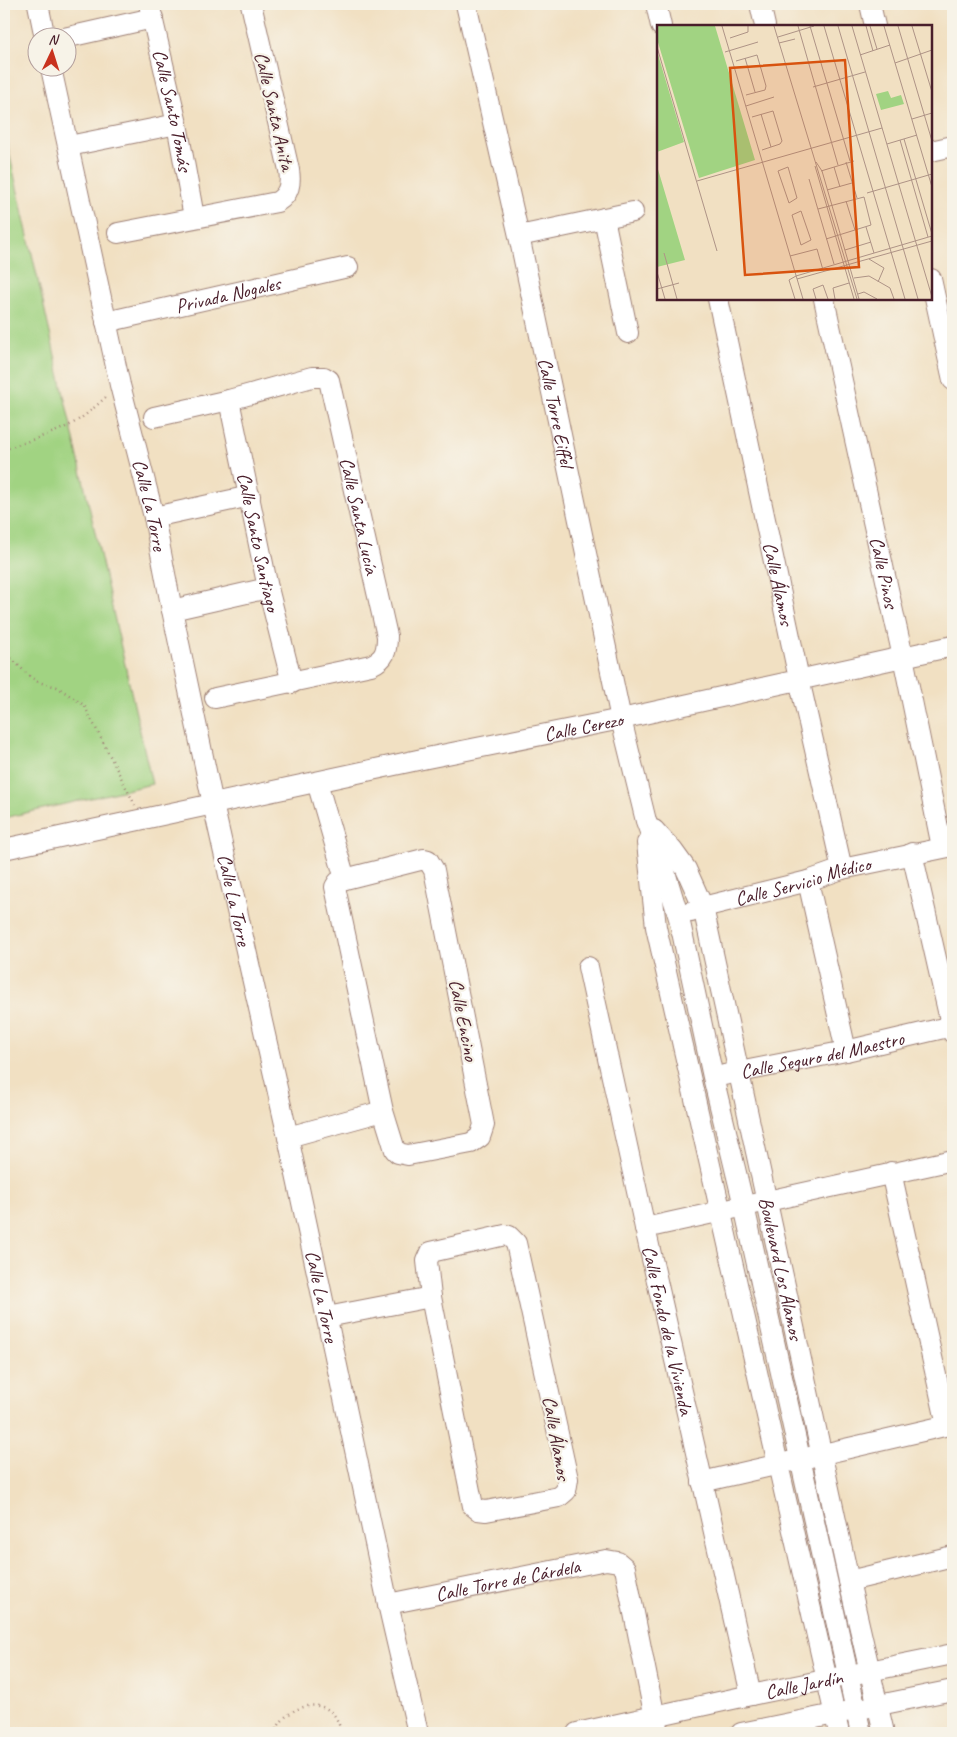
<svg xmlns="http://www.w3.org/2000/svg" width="957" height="1737" viewBox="0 0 957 1737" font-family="Caveat,sans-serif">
<rect width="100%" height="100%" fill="#f7f3e8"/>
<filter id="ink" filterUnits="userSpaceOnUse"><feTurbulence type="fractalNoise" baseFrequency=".02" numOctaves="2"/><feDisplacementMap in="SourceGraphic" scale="10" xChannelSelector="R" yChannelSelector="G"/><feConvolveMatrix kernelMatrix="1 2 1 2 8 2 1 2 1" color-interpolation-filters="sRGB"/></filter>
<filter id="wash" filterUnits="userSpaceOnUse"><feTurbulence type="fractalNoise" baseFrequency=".0096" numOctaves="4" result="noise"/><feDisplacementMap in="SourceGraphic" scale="20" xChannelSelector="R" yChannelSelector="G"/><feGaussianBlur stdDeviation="1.12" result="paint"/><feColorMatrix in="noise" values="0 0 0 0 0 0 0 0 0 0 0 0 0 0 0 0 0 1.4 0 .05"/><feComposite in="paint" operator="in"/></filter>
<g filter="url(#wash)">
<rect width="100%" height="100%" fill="#f1e0c2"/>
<path fill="#a1d382" stroke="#767956" d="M4,130l148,654 -148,34z"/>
</g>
<g filter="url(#ink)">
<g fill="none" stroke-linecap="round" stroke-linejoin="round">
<g stroke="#9e8076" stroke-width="22">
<g id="minor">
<path d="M38,4l7,34"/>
<path id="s1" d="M149,4l28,120 17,93"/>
<path id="s2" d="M466,4l53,232 102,483 25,102 19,51 14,46 34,159 31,129 117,527"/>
<path d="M656,4l5,22"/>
<path d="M760,4l5,22"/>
<path d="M870,4l5,22"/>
<path d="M64,38l89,-20"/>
<path id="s3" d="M51,68l69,317 34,132 18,93 41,194 75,333 100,467 30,129"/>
<path d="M69,146l108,-22"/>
<path d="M931,151l22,-5"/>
<path d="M604,218l24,115"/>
<path d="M118,233l159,-31c13,-8 14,-19 12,-32l-38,-166"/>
<path d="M519,236l114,-24"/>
<path d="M931,279l22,101"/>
<path id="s4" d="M718,299l81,380 43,190"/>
<path id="s5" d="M824,299l79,358 39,190"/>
<path id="s6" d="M106,322l242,-55"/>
<path id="s7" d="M229,400l39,188 24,95"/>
<path id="s8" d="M154,417l75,-17 83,-23h12l5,3 58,256c0,15 -2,23 -16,29l-156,33"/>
<path d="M154,517l96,-21"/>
<path d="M172,610l96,-22"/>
<path d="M317,782l28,97"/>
<path id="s9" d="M654,830l19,21 13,18 17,38 146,674 35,152"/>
<path d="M647,843l9,84 183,806"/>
<path id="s10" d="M4,849l423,-91 194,-39 332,-73"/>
<path d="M912,853l41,180"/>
<path d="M424,859l4,1 6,10 50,255 -4,12 -9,6 -63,12 -10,-2 -3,-3 -12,-39 -48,-224 3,-5 7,-3z"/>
<path d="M808,881l38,170"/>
<path id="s11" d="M691,912l12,-5 105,-26 34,-12 111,-23"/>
<path id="s12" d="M588,967l57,261 106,467"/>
<path id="s13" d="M724,1075l122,-24 106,-25"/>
<path d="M288,1137l95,-26"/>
<path d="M891,1172l56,253"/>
<path d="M645,1228l308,-68"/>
<path d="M505,1235l4,1 7,7 52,236 -2,12 -7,6 -73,14 -8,-1 -5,-4 -42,-209 -4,-36 4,-9z"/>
<path d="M327,1317l104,-20"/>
<path d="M702,1482l251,-58"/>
<path d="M849,1581l104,-25"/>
<path id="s14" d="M388,1604l218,-44 12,2 7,6 33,165"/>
<path id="s15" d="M577,1733l174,-38 202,-41"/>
<path d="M741,1733l212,-43"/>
</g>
</g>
<path stroke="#9e8076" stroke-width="2.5" stroke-dasharray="1 4" stroke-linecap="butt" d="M4,450c23,-10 57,-17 77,-32 9,-6 17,-14 25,-21
M4,651l24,24 10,7 19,5 27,18 51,100
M273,1733c5,-6 9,-14 15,-18 13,-11 35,-14 46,0 4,5 6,13 8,18"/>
<use href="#minor" stroke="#fff" stroke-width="20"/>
</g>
</g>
<g text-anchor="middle" stroke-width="4.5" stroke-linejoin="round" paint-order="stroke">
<g font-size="20" fill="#4a1f2b" stroke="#f7f3e8">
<text dy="7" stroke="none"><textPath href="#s1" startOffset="109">Calle Santo Tomás</textPath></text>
<text transform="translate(275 111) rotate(77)" y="7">Calle Santa Anita</text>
<text dy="7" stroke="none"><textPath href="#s6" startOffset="125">Privada Nogales</textPath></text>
<text dy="7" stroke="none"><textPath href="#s2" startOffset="418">Calle Torre Eiffel</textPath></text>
<text dy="7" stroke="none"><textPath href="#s3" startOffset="448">Calle La Torre</textPath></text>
<text dy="7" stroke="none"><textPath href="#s8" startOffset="320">Calle Santa Lucía</textPath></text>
<text dy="7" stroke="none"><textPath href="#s7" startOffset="145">Calle Santo Santiago</textPath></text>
<text dy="7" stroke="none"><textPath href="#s5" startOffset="280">Calle Pinos</textPath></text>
<text dy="7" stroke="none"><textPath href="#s4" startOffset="291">Calle Álamos</textPath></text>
<text dy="7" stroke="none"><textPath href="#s10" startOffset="592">Calle Cerezo</textPath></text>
<text dy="7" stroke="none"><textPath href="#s11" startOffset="116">Calle Servicio Médico</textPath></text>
<text dy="7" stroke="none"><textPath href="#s3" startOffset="852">Calle La Torre</textPath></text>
<text transform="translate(464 1020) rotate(79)" y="7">Calle Encino</text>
<text dy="7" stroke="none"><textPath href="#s13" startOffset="100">Calle Seguro del Maestro</textPath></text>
<text dy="7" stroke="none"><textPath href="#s9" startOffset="462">Boulevard Los Álamos</textPath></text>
<text dy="7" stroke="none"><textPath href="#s3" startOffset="1258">Calle La Torre</textPath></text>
<text dy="7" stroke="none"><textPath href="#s12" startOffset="372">Calle Fondo de la Vivienda</textPath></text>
<text transform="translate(557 1438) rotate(80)" y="7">Calle Álamos</text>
<text dy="7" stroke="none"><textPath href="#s14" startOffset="122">Calle Torre de Cárdela</textPath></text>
<text dy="7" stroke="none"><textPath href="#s15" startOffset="232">Calle Jardín</textPath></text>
</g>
</g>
<g transform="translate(657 25)">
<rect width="275" height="275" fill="#f1e0c2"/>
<path d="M0,1h58l40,134 -56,18 -42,-139zM0,26l27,91 -27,10zM231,66l3,7 10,-3 3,9 -23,6 -5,-16zM0,141l28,94 -28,7z" fill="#a1d382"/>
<path fill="none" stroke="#ae9386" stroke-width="1" d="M65,1l81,273M117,1l83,273M141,1l40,139M153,1l40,135M167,1l81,273M181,1l80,273M195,1l80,271M209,1l7,25M213,1l7,23M227,1l48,161M241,1l34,115M255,1l20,66M121,12l36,-11M73,13l18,-6v-6M122,18l16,-4M0,22l60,204M68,27l33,-10M203,30l30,-10M88,33l10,34M79,36l21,-6 9,31 -1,4 -19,5M238,38l37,-13M156,62l52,-15M89,81l28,-9M104,89l10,33M95,92l21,-6 9,30 -2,3 -18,6M255,94l20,-6M247,114l28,95M243,115l28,97M230,119l30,-9M159,137l6,9 37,128M189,137l11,36M158,141l39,133M131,142l9,31 -8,5 -11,-32zM177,142l6,20M164,146l33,-10M152,154l25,85M40,156l185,-53M170,165l25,-7M210,168l65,-19M189,176l9,29M161,184l46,-12 7,28 -45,14M144,186l10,29 -10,5 -9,-30zM209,202l8,26M188,225l26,-8M7,228l13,46M133,231l27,-7 6,21M212,234l15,9 -6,14M0,247l8,27M197,253l15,-2 21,12 4,11M140,254l135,-38M0,264l22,-6M201,269l6,-2 13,7M138,274l-6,-19 7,-4 136,-40M159,274l-3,-10 10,-4 5,14M178,274l-2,-11 16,-5"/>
<path fill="#d8530f" fill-opacity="0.15" stroke="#d8530f" stroke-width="2.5" d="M188,35l14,207 -114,8 -15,-207z"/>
<rect width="275" height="275" fill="none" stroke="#4a1f2b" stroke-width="2.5"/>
</g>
<rect width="957" height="1737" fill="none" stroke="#f7f3e8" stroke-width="20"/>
<g transform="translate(52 52) rotate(4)"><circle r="24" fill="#f7f3e8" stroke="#b29e9c"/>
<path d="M0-4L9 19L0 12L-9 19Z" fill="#c8321e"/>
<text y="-8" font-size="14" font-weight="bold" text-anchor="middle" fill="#4a1f2b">N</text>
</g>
</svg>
